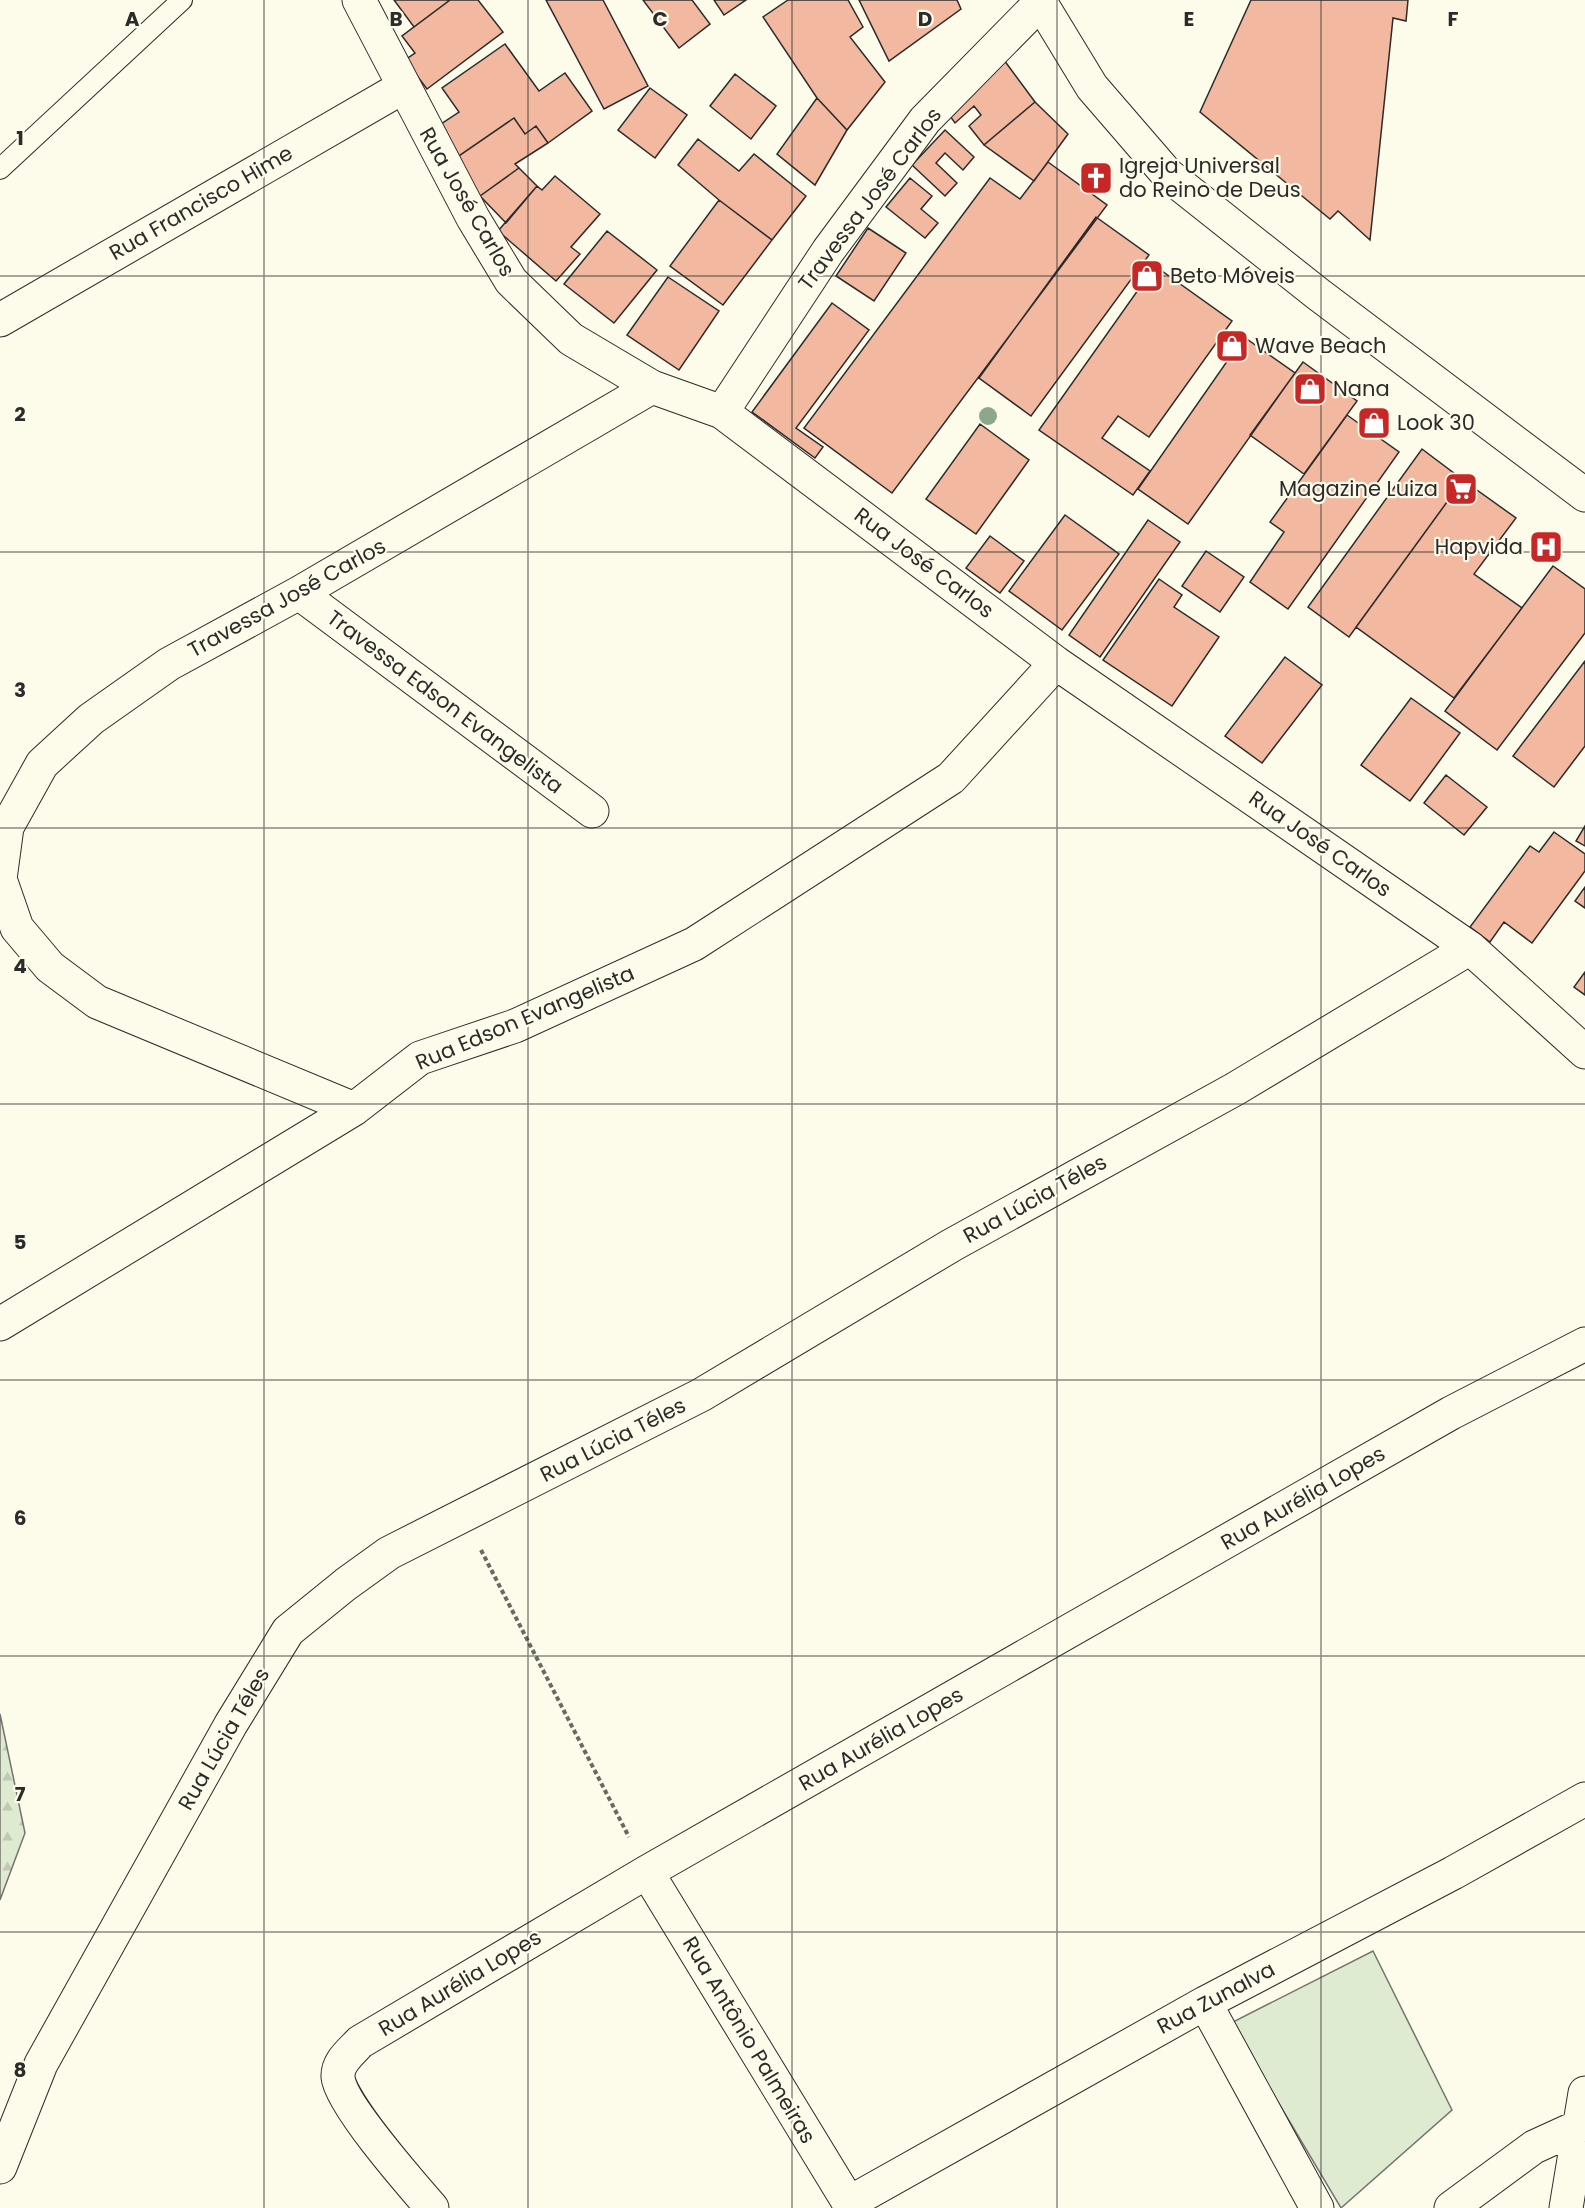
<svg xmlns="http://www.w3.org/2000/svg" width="1585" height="2208" viewBox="0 0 1585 2208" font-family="Poppins,sans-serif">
<defs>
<pattern id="forest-firs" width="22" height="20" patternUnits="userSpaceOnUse" patternTransform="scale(1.5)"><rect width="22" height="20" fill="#deebd1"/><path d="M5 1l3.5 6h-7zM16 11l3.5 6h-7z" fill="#bfcab4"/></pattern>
</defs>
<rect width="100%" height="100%" fill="#fdfbea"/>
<path fill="#deebd1" stroke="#74746e" stroke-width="1.5" d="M1373,1951l79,159 -111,98 -110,-185z"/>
<path fill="url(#forest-firs)" stroke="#74746e" stroke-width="1.5" d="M0,1714l25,119 -25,67z"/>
<path fill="#f2b8a0" stroke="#2b2b2b" stroke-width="1.5" d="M394,0h56l-36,27z
M450,0h28l25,32 -76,57 -22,-29 10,-7 -13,-17z
M546,0h57l45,86 -44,23z
M643,0h49l18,24 -31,24z
M714,0h32l-22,15z
M788,0h60l15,27 -13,10 35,45 -38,48 -30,-32 -54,-81z
M859,0h98l4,9 -72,52z
M1251,0h157l-2,21 -13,-3 -23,222 -32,-29 -8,8 -130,-107z
M505,44l34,47 26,-18 27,38 -44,32 -12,-17 -11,8 -11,-16 -58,40 -21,-30 24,-16 -17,-24z
M1004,60l31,42 -51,43 -15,-19 12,-11 -7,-9 -19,17 -13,-18z
M735,74l41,32 -25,33 -41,-33z
M650,88l37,27 -32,43 -37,-28z
M817,98l30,32 -32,55 -38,-31z
M1035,102l33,32 -34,47 -50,-36z
M514,118l11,16 11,-8 12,17 -33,21 4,4 -39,28 -27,-36z
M945,130l29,27 -11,13 -18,-17 -9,10 21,20 -12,13 -33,-31z
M698,139l41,32 15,-17 52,42 -34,44 -53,-40 -41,-35z
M1048,162l59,43 -215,288 -88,-65 186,-250 30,21z
M519,168l18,18 -31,37 -26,-27z
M555,176l45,38 -29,33 9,7 -24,27 -58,-50 39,-45 5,4z
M910,178l22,18 -11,13 17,14 -13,15 -39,-31z
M719,200l53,40 -49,65 -53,-39z
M1096,217l53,38 -118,161 -52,-38z
M868,228l38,25 -32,48 -38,-25z
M607,231l50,39 -43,53 -50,-39z
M1155,266l77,55 -83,116 -31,-21 -16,22 48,33 -17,24 -94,-65z
M668,277l51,34 -40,59 -52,-35z
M832,303l37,27 -73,98 27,19 -8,11 -63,-46z
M1244,337l51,36 -107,151 -50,-35z
M1303,362l54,39 -53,73 -54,-39z
M1347,415l52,37 -111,157 -38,-27 34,-50 -14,-10z
M980,424l49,36 -53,74 -50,-35z
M1422,449l41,31 -114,157 -41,-30z
M1463,480l53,38 -42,56 48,34 -68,90 -98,-71z
M1065,515l54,39 -57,76 -53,-39z
M1148,520l32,22 -80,115 -31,-22z
M990,536l34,25 -24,32 -34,-25z
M1206,551l38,26 -24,35 -38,-26z
M1553,566l32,23v44l-88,117 -52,-39z
M1159,579l23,16 -8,12 45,30 -47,69 -69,-46z
M1285,657l37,28 -60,78 -37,-27z
M1585,661v85l-31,41 -41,-31z
M1411,698l49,35 -50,68 -49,-36z
M1446,775l41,32 -23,28 -40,-32z
M1585,826v20l-9,-5z
M1554,832l31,22v17l-53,72 -28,-21 -14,20 -20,-15 60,-81 9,6z
M1585,887v21l-10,-7z
M1585,972v23l-11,-8z"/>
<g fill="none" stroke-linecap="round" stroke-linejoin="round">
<g stroke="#2b2b2b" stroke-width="22">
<path id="lane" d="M0,169l182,-169"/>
</g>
<g stroke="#2b2b2b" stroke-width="35">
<path id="street" d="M359,0l114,218 38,63 60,58 81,48 70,25 334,251 414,285 115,104
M0,320l403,-233
M722,412l106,-161 97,-131 115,-117
M299,593l293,218
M0,879l7,-52 35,-63 49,-45 78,-55 130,-71 353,-206
M0,879l17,49 33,39 47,35 257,107
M0,1324l354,-215 66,-51 95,-32 179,-82 257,-166 105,-115
M647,1872l205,336
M1205,2003l112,205
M0,2167l41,-103 190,-340 57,-93 58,-47 43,-31 312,-158 251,-150 283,-156 235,-141
M849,2203l356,-200 248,-130 132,-74
M432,2208c-20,-23 -92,-105 -94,-131 -1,-15 13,-25 22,-35l287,-170 804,-459 134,-69
M1451,2208l83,-61 46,-21
M1566,2208l19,-115"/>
</g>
<g stroke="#2b2b2b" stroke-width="35">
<path id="secondary" d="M1039,0l53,87 76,88 150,119 267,201"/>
</g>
<path stroke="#6a6964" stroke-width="4" stroke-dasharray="4.5 3" stroke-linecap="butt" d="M481,1550l148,287"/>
<use href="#lane" stroke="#fdfbea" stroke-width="20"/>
<use href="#street" stroke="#fdfbea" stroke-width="33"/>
<use href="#secondary" stroke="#fdfbea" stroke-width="33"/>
</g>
<circle fill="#8ea78a" cx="988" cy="416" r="9"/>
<path fill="none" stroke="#2b2b2b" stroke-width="1.5" stroke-opacity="0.55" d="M264,0v2208M528,0v2208M792,0v2208M1057,0v2208M1321,0v2208M0,276h1585M0,552h1585M0,828h1585M0,1104h1585M0,1380h1585M0,1656h1585M0,1932h1585"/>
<defs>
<g id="church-square" transform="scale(1.725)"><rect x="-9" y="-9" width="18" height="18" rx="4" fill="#c62828" stroke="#fdfbea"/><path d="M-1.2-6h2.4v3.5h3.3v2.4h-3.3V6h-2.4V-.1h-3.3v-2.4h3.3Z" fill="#fff"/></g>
<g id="shop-square" transform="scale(1.725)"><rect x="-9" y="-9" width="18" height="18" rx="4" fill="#c62828" stroke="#fdfbea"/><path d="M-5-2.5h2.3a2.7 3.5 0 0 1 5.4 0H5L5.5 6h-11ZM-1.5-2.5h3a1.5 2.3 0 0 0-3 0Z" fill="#fff"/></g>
<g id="supermarket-square" transform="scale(1.725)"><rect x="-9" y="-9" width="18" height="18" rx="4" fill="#c62828" stroke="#fdfbea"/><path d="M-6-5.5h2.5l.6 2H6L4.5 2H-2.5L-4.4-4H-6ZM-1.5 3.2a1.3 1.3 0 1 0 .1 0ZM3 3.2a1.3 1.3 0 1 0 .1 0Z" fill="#fff"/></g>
<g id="hospital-square" transform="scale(1.725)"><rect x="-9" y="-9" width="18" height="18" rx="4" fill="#c62828" stroke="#fdfbea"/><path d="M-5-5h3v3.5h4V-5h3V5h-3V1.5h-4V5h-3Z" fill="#fff"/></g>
</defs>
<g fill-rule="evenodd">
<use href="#church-square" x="1096" y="178"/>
<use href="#shop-square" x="1147" y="276"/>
<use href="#shop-square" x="1232" y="346"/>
<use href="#shop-square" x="1310" y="389"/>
<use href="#shop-square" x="1374" y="423"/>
<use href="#supermarket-square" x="1461" y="489"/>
<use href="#hospital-square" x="1546" y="547"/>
</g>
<g text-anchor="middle" stroke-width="4.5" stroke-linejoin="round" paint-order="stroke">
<g font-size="21" fill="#2b2b2b" stroke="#fdfbea" text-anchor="start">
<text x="1119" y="173">Igreja Universal<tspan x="1119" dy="24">do Reino de Deus</tspan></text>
<text x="1170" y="283">Beto Móveis</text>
<text x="1255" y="353">Wave Beach</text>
<text x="1333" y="396">Nana</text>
<text x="1397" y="430">Look 30</text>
<text x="1438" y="496" text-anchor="end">Magazine Luiza</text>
<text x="1523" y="554" text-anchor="end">Hapvida</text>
</g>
<g font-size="21" fill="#2b2b2b" stroke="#fdfbea">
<text transform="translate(870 199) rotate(-53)" y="7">Travessa José Carlos</text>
<text transform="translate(467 202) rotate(60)" y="7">Rua José Carlos</text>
<text transform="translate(201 203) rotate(-30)" y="7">Rua Francisco Hime</text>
<text transform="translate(924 563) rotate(37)" y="7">Rua José Carlos</text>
<text transform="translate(287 598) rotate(-29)" y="7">Travessa José Carlos</text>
<text transform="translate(445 702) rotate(37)" y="7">Travessa Edson Evangelista</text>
<text transform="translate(1320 844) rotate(35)" y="7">Rua José Carlos</text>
<text transform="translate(525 1018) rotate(-23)" y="7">Rua Edson Evangelista</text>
<text transform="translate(1035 1199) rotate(-29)" y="7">Rua Lúcia Téles</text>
<text transform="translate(613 1440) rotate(-27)" y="7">Rua Lúcia Téles</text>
<text transform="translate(1303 1498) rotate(-30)" y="7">Rua Aurélia Lopes</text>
<text transform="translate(224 1739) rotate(-60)" y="7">Rua Lúcia Téles</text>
<text transform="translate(881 1739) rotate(-30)" y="7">Rua Aurélia Lopes</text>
<text transform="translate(460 1983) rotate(-31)" y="7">Rua Aurélia Lopes</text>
<text transform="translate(1216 1998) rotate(-28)" y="7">Rua Zunalva</text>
<text transform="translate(749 2040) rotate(59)" y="7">Rua Antônio Palmeiras</text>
</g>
</g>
<g font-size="20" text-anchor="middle" font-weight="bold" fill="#2b2b2b" stroke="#fdfbea" stroke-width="4.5" stroke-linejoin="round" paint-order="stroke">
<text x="132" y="26">A</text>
<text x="396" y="26">B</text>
<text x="660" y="26">C</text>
<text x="925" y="26">D</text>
<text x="1189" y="26">E</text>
<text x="1453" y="26">F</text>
<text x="20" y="145">1</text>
<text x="20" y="421">2</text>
<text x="20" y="697">3</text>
<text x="20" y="973">4</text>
<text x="20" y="1249">5</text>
<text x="20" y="1525">6</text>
<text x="20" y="1801">7</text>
<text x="20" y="2077">8</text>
</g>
</svg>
